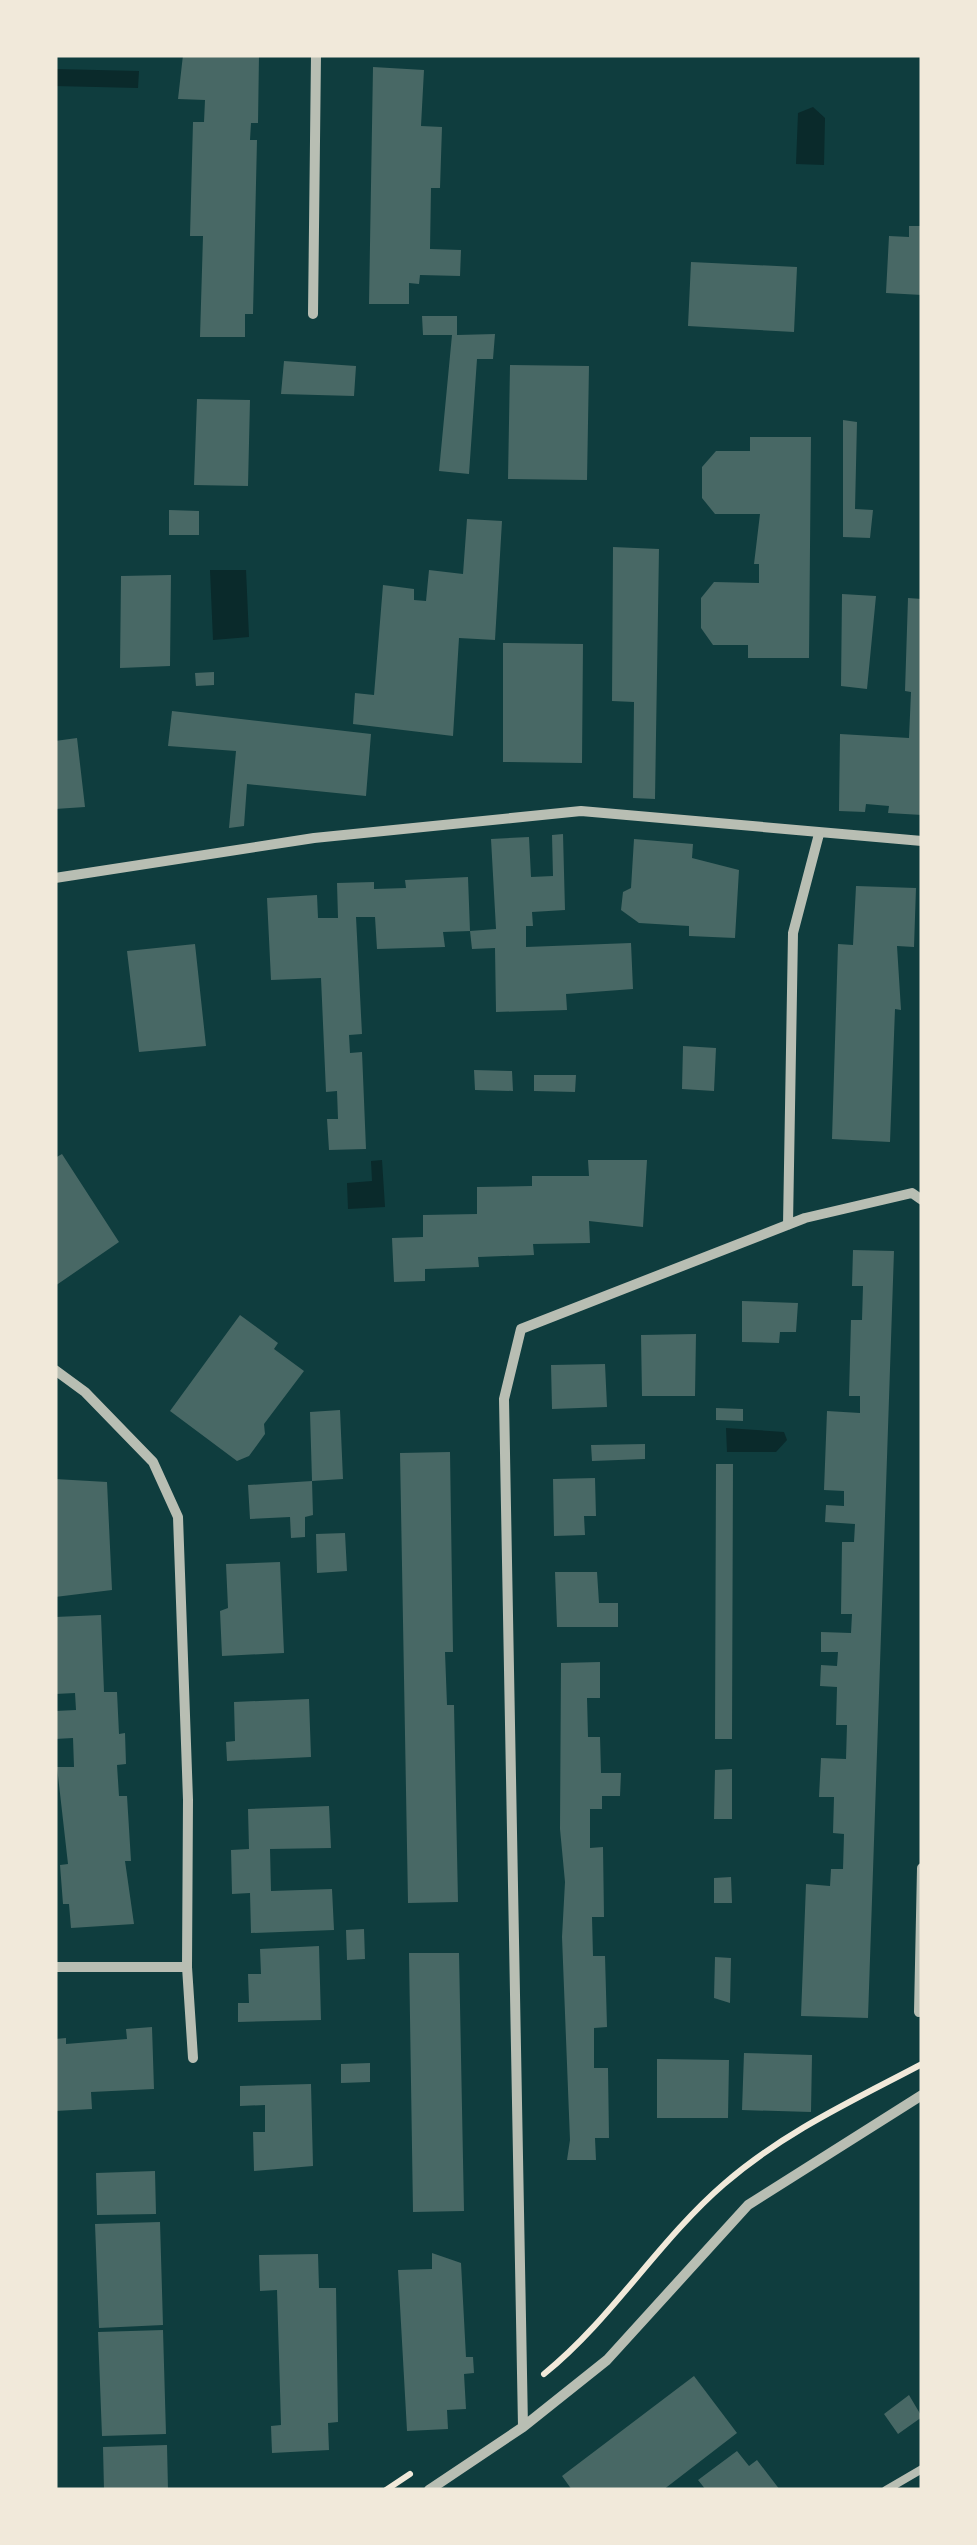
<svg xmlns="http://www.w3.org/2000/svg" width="977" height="2545" viewBox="0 0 977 2545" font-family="Overpass,sans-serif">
<rect width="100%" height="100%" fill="#0f3d3e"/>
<path fill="#0a2a2b" d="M55,69l84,2 -1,17 -83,-2z
M813,107l12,11 -1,47 -28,-1 2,-51z
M210,570h36l3,67 -36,3z
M382,1160l3,47 -37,2 -1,-26 25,-2 -1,-20z
M726,1428l58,4 3,8 -11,12h-49z"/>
<path fill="#486865" d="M183,55h76l-1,68h-7l-1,17h7l-4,174h-8v23h-45l3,-101h-13l3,-114h11l1,-22 -27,-1z
M373,67l51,3 -3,56 21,1 -2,61h-9l-1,61 31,1 -1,26 -40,-1 -1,9 -10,-1v21h-40z
M909,226h13v69l-36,-2 3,-57 20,1z
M691,262l106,5 -3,65 -106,-6z
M422,316h35v19l38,-1 -2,25h-16l-8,115 -30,-3 13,-136h-29z
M284,361l72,5 -2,30 -73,-2z
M510,365l79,1 -2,114 -79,-1z
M197,399l53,1 -2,86 -54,-1z
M843,420l14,2 -2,87 18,1 -3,28 -27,-1z
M750,437h61l-2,221h-61v-13h-35l-12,-17v-30l13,-16 45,1v-19h-5l6,-50h-45l-13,-16v-31l14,-16h34z
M169,510l30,1v24h-30z
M467,519l35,2 -7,119 -36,-2 -6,98 -100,-12 2,-31 19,2 9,-110 31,4v11l12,1 3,-31 34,4z
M613,547l46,2 -4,250 -22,-1 1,-96 -22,-1z
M171,575l-1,91 -50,2 1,-92z
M842,594l34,2 -9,93 -26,-3z
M908,598l14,1v216l-34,-2 1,-7 -23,-2 -1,8 -26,-1 1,-77 69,4 2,-46 -6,-1z
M503,643l80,1 -1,119 -79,-1z
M214,672v13l-18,1 -1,-13z
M172,711l199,23 -5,62 -119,-12 -3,42 -15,2 7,-77 -68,-5z
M77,738l8,69 -30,2v-68z
M563,834l2,76 -33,2 1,14h-7v21l105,-4 2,46 -67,5 1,16 -71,2 -1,-64 -23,1 -2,-18 -27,1 2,15 -68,2 -2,-32h-19l6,117 -13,1 1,18 12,-1 4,97 -37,1 -2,-31h11l-1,-28 -11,1 -5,-114 -50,2 -4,-82 50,-3 1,23h20l-1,-35 37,-1v7l32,-1 -1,-8 63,-3 2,54 26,-2 -5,-90 38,-2 2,40 22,-1 -1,-41z
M634,839l59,5 -1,14 47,12 -4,68 -46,-2v-10l-50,-3 -18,-13 2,-18 8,-4z
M856,886l60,2 -2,59 -17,-1 4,64 -6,-1 -5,133 -58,-3 6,-195 15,1z
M195,944l11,102 -67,6 -12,-101z
M683,1046l33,2 -2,43 -32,-2z
M474,1070l38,1 1,20 -38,-1z
M534,1075h42l-1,17 -41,-1z
M62,1154l57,88 -64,44v-128z
M588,1160h59l-4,67 -54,-6 1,22 -57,1 1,11 -56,2 1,10 -54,2v12l-31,1 -2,-44 31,-1v-22l54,-1v-27l55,-1v-10h57z
M853,1250l41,1 -26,767 -67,-2 5,-132 24,2 1,-17h12l1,-35 -11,-1 1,-36h-15l2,-39 25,1 1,-34h-11l1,-38 -17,-1 1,-21 16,1 1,-14h-17v-20l30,1 1,-19h-11l1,-72h12l1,-18 -30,-2 1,-17 18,1v-15l-20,-1 3,-79 33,2v-17h-11l2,-76h11l1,-34h-11z
M742,1301l56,2 -2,29h-16l-1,11 -37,-1z
M240,1315l38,28 -4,6 30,22 -40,53 1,10 -16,22 -12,5 -67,-50z
M696,1334l-1,62h-53l-1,-61z
M605,1364l2,43 -55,2 -1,-44z
M716,1408l27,1v12l-27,-1z
M340,1410l3,69 -31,2 -2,-69z
M645,1444v15l-53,2 -1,-16z
M450,1452l3,200h-8l2,53h7l4,197 -50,1 -8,-450z
M716,1464h17l-1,275h-17z
M595,1478l1,38h-12l1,19 -31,1 -1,-57z
M55,1479l52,3 5,108 -57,7z
M312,1481l1,34 -8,2v20l-14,1 -1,-21 -40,2 -2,-34z
M345,1533l2,38 -30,2 -1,-39z
M280,1562l4,91 -62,3 -2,-45 8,-3 -2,-44z
M555,1572h42l2,31h19v24h-61z
M101,1615l3,77h13l2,42 6,-1 1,31 -9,1 2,31h8l4,65h-6l9,63 -63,4 -2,-24h-6l-3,-39 8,-1 -11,-97h17l-1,-29 -18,1v-28l21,-1 -1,-17 -20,1v-77z
M600,1662v36h-13l1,39h12l1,36h20l-1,23h-18v13h-12v39l13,-1 1,70h-12l1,39h12l2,71 -13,1v40h14l1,70h-14l1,22h-29l3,-20 -8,-203 3,-55 -5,-53 1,-166z
M309,1699l2,58 -84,4 -1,-19 9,-1 -1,-39z
M732,1769v50h-18l1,-49z
M329,1806l2,42 -61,1 1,42 61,-2 2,41 -83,3 -1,-40 -18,1 -1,-44 18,-1 -1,-40z
M731,1877l1,26h-18v-25z
M364,1929l1,30 -18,1 -1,-30z
M319,1946l2,74 -83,2v-19h11l-1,-29h13l-1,-25z
M409,1953h50l5,258 -51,1z
M715,1957l16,1 -1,45 -16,-5z
M152,2027l2,62 -63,3 1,17 -37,2v-72l11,-1v6l61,-5 -1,-10z
M744,2053l68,2 -1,57 -69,-2z
M657,2059l72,1 -1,58h-71z
M370,2063v19l-29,1v-19z
M311,2084l2,82 -59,5 -1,-39h12v-27l-25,1v-20z
M155,2171l1,43 -59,1 -1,-42z
M160,2222l3,103 -64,3 -4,-104z
M432,2253l29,10 5,94h7l1,16 -10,1 2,35 -19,1 1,19 -41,2 -9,-161 34,-1z
M318,2254l1,34h17l2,134 -10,1 1,27 -57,3 -1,-27 10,-1 -4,-135 -17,1 -1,-36z
M163,2330l3,104 -64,2 -4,-104z
M694,2376l43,57 -74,57h-91l-10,-14z
M909,2395l13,22 -24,17 -14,-20z
M167,2445l1,45h-64l-1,-43z
M737,2451l12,15 8,-6 23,30h-74l-8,-10z"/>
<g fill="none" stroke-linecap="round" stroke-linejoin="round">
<path stroke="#f1e9da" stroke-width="6" d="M544,2374c68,-55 114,-133 180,-190 60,-52 130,-84 198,-120
M386,2490l24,-16"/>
<path stroke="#b8beb3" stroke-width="8" d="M886,2490l36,-21"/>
<path stroke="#b8beb3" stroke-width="10" d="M313,314l3,-259
M55,878l259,-40 267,-27 341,30
M788,1225l5,-292 26,-99
M55,1370l30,22 68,70 25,55 10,283 -1,167h-132
M187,1967l6,91
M919,2012l3,-144
M523,2427l-19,-1028 17,-70 284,-111 107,-25 10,7
M429,2490l94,-63 84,-67 141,-155 174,-110"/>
</g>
<rect width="977" height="2545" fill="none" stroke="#f1e9da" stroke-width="115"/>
</svg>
